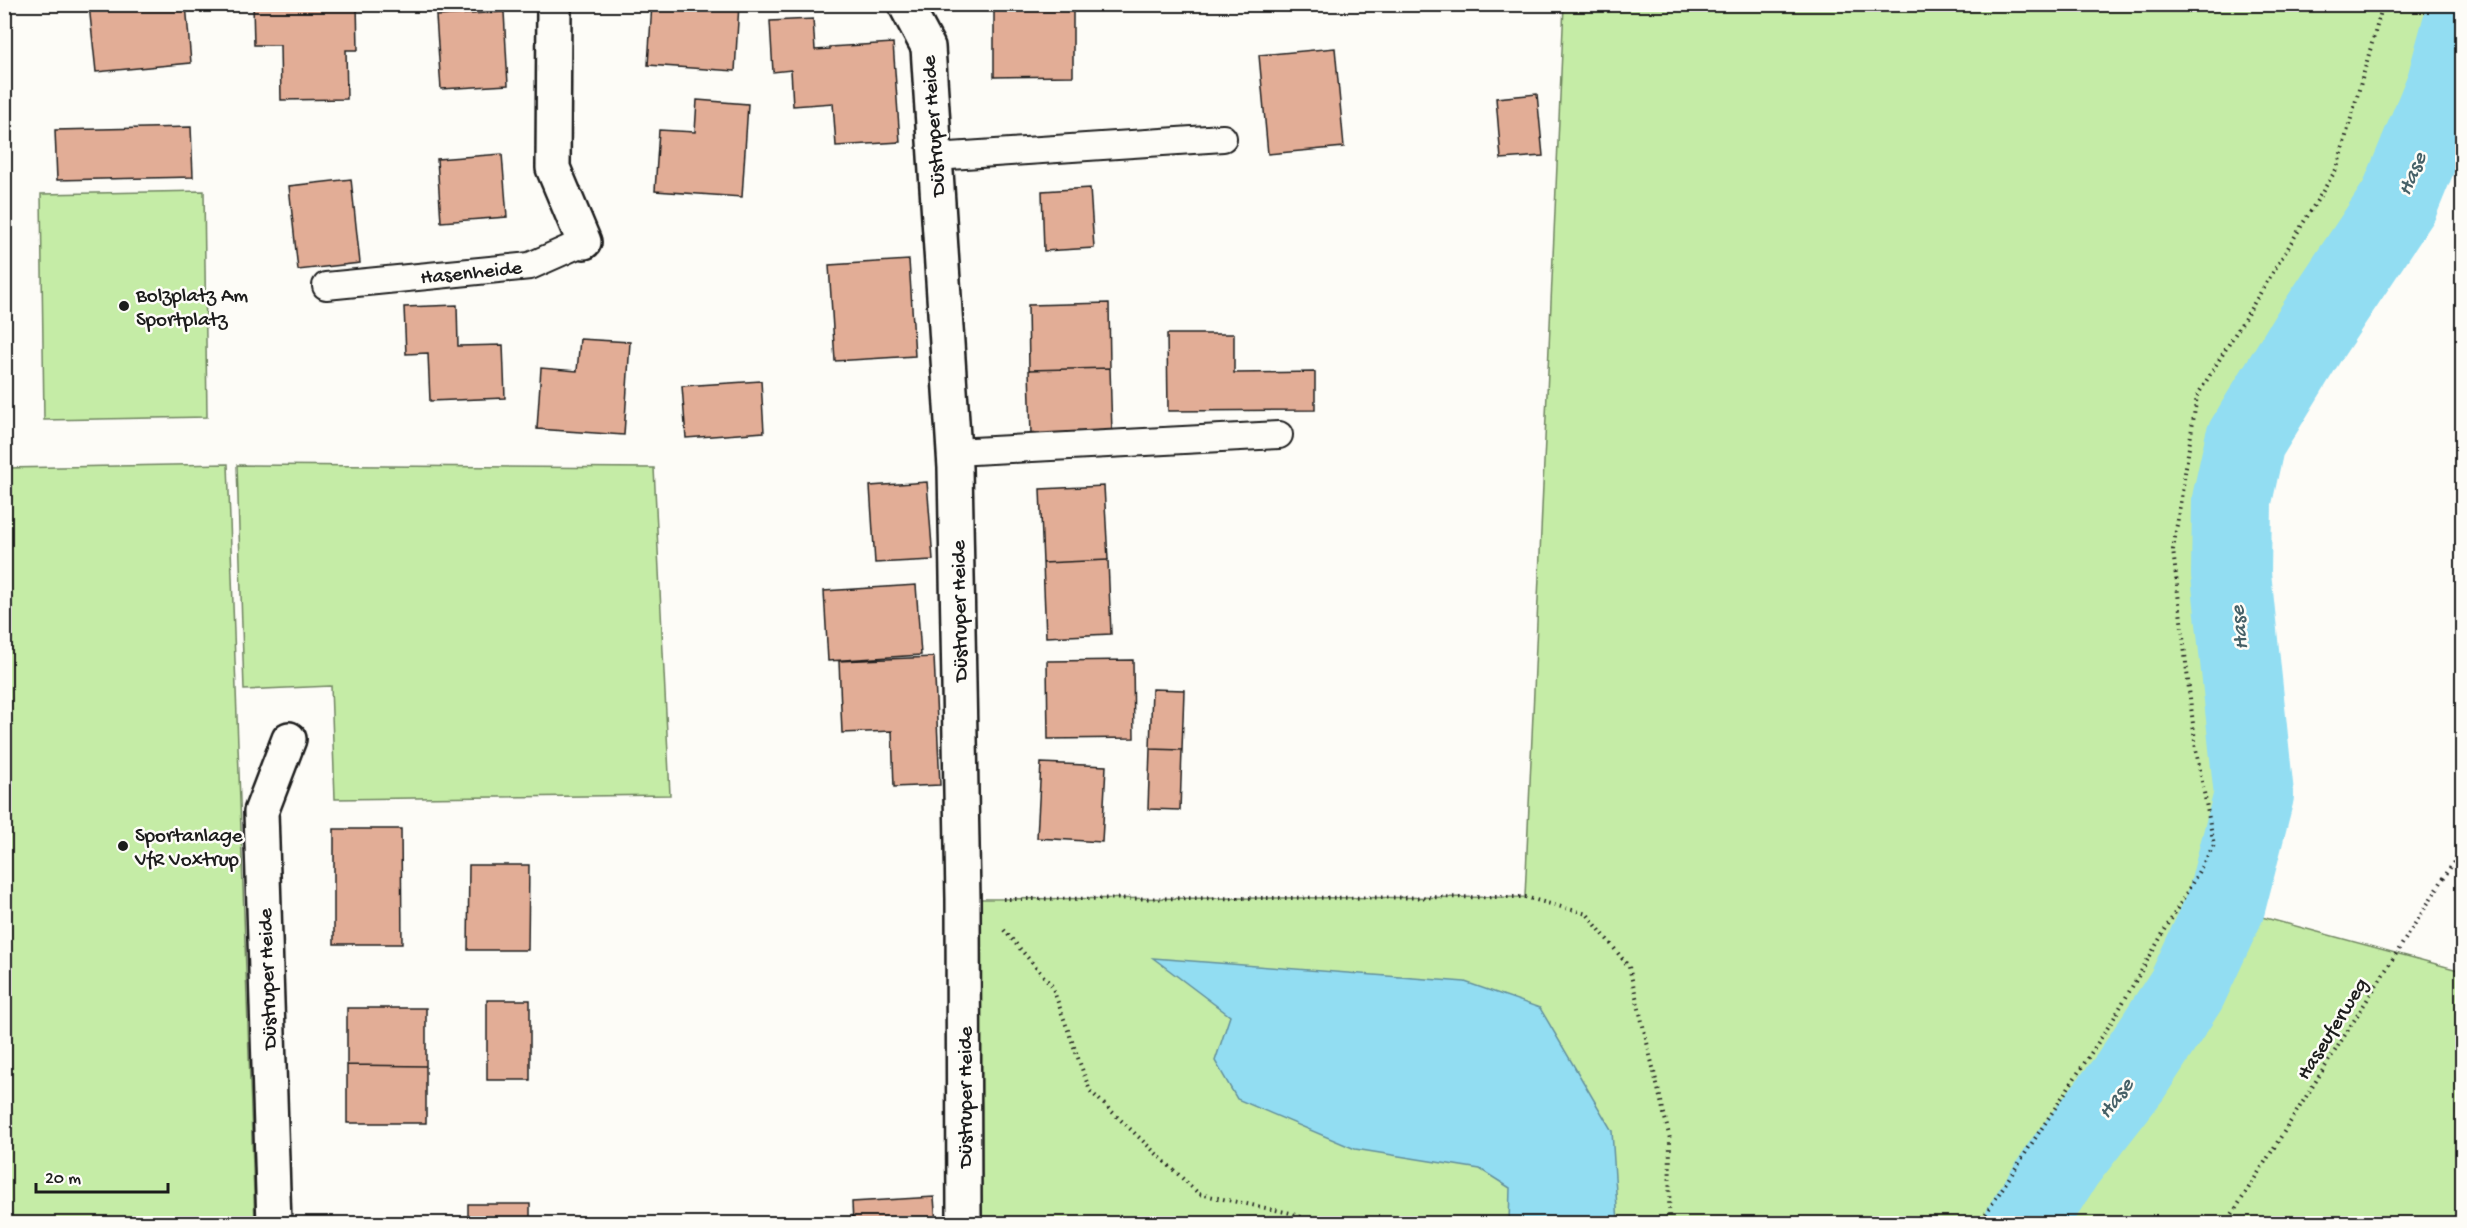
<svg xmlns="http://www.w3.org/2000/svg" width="2467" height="1228" viewBox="0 0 2467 1228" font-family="'Gochi Hand',sans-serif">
<rect width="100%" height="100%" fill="#fdfcf7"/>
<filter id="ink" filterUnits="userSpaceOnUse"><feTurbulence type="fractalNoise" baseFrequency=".0167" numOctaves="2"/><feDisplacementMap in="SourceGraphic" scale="12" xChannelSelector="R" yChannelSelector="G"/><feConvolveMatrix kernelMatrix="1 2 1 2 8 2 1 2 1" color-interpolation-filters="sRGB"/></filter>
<g filter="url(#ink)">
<path fill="#c5eca6" stroke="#708461" stroke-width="1.5" d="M1564,5h898v22l-16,59 -47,115 -90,135 -64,105 -13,59 -1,74 23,221 -29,112 237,64v252h-1498l-1,-324 562,-2z
M204,191l3,226 -163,3 -3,-226z
M228,464l27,759h-250v-755z
M237,465l417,3 16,327 -335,4 -4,-113 -87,4z"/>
<path fill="#92ddf2" stroke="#63909c" stroke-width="1.5" d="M1153,958l312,24 75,26 72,123 6,92h-109l1,-35 -30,-19 -125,-20 -118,-50 -22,-38 15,-45z"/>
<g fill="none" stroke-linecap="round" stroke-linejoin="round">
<path stroke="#92ddf2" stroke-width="80" d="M2024,1224l40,-62 66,-85 57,-88 38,-82 29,-112 -23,-221 1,-74 13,-59 64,-105 90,-135 47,-115 16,-59"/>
</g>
<path fill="#e2ad96" stroke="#1c1c1c" stroke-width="1.5" d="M186,4l5,59 -95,9 -7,-67z
M253,4h104l1,46h-12l1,49 -66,1 -1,-55h-26z
M652,4l36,2v-2h51l-4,67 -87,-6z
M994,4h79v72l-79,1z
M504,12l4,73 -67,4 -5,-73z
M813,19l2,31 15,-1v-2l63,-4 7,99 -64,4 -3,-43 -40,3 -2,-36 -18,2 -3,-51z
M1335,48l9,99 -76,7 -9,-99z
M1537,94l6,62 -42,3 -5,-61z
M697,100l51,4 -6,93 -87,-6 4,-61 36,2z
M191,127l2,50 -136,3 -2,-50z
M502,154l5,63 -66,5 -4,-63z
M351,179l9,84 -62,7 -9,-84z
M1090,188l4,60 -50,3 -2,-60z
M909,260l6,96 -80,5 -6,-96z
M1109,303l1,65 -81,2 -1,-65z
M457,305l1,41 45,-1 2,53 -75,3 -2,-48 -22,1 -2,-47z
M1167,334h67v39l81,-1v38l-147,1z
M580,339l50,3 -6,93 -87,-6 4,-61 36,3z
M1110,368l2,65 -81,2 -2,-65z
M761,381l3,51 -78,6 -4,-52z
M927,482l6,78 -58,3 -5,-77z
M1104,486l4,74 -65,3 -3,-74z
M1108,560l3,74 -65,3 -3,-74z
M916,585l5,70 -93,6 -4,-70z
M934,657l6,128 -46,2 -2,-56 -50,2 -3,-72z
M1133,660l1,78 -86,1 -1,-78z
M1152,689l32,1 -2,60 -32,-1z
M1150,749l32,1 -2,60 -32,-1z
M1041,763l65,3 -4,76 -65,-4z
M334,829h67l1,115h-68z
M469,865h60l-1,85h-60z
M487,1000h43v80h-43z
M347,1008h79v58l-79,-1z
M347,1065l79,1v57h-79z
M934,1197l2,27h-83l-1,-22z
M468,1204h62v20h-62z"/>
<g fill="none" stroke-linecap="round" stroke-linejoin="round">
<g stroke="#1c1c1c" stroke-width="30">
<path id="lane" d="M935,157l288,-19
M326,286l204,-20 54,-24
M954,452l325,-17"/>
</g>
<g stroke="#1c1c1c" stroke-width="38">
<path id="street" d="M554,4l-1,164 31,74
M905,4l23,43 27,421 8,431 1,325
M274,1224l-13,-412 28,-73"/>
</g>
<path stroke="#1c1c1c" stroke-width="4" stroke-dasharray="1.5 4.5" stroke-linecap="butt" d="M1003,899l522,-2 62,17 42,53 41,172 -1,85
M1004,930l48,56 38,105 109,103 91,19 29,11
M1979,1224l135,-206 100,-173 -18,-95 -23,-200 24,-154 140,-228 46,-164
M2226,1224l236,-375"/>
<use href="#lane" stroke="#fdfcf7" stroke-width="26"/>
<use href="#street" stroke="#fdfcf7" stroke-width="33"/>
</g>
</g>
<g fill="#1c1c1c" stroke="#fdfcf7" stroke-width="2">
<circle cx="124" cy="306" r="6"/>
<circle cx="123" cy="846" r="6"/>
</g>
<g text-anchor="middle" stroke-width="5" stroke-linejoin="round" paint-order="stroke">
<g font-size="21" fill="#1c1c1c" stroke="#fdfcf7">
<text transform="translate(932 126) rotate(-94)" y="7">Düstruper Heide</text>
<text transform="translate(471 271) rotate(-6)" y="7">Hasenheide</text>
<text transform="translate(958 611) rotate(-91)" y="7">Düstruper Heide</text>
<text transform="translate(266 979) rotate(-92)" y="7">Düstruper Heide</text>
<text transform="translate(2331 1028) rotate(-58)" y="7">Haseuferweg</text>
<text transform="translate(964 1097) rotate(-90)" y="7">Düstruper Heide</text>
</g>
<g font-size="21" fill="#1c1c1c" stroke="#fdfcf7" text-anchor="start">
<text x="136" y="301">Bolzplatz Am<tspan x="136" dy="24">Sportplatz</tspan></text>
<text x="135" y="841">Sportanlage<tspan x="135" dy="24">VfR Voxtrup</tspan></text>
</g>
<g font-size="22" font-style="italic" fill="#456067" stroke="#fdfcf7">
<text transform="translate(2410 173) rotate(-67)" y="8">Hase</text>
<text transform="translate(2237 628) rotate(-96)" y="8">Hase</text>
<text transform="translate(2114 1097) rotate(-53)" y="8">Hase</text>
</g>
</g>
<rect width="2467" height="1228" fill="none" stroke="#fdfcf7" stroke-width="24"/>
<rect x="12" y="12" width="2443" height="1204" fill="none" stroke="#1c1c1c" stroke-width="2" filter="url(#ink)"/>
<path d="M36 1183v9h132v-9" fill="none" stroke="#1c1c1c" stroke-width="3"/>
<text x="45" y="1183" font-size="18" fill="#1c1c1c" stroke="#fdfcf7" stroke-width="4.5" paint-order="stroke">20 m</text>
</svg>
